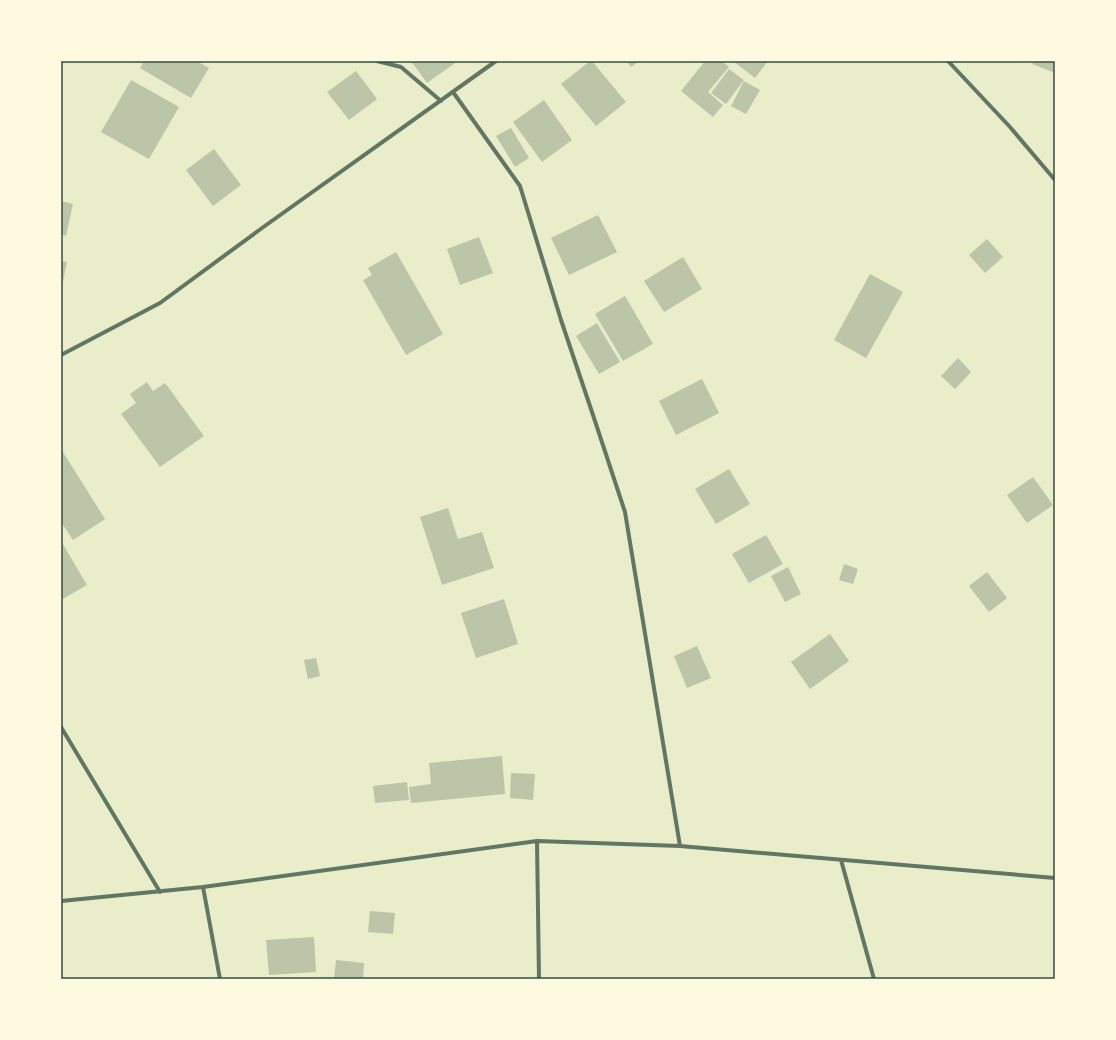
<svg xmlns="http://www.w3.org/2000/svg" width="1116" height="1040" viewBox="0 0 1116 1040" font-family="'IBM Plex Sans',sans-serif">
<rect width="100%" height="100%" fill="#e9edc9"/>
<path fill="#bcc5a7" d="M144,61h53l12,7 -18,30 -51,-30z
M411,61h47l-31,22z
M590,61h2l34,41 -30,24 -35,-42z
M627,61h12l-8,6z
M705,61h17l7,6 -21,25 15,13 -10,12 -32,-26z
M733,61h35l-13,17z
M1034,61h21v12l-23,-9z
M729,69l15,11 -18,24 -15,-11z
M356,71l21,28 -28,21 -22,-28z
M131,80l48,27 -30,52 -48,-27z
M744,81l16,9 -14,24 -15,-8z
M544,100l28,40 -30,22 -29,-40z
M511,128l18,30 -14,9 -19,-31z
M214,149l27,36 -28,21 -27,-36z
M61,201l12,3 -7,32 -5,-2z
M598,215l19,37 -48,23 -18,-37z
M479,237l14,36 -33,12 -13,-36z
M987,239l16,18 -18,16 -16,-18z
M396,252l47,82 -37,21 -43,-75 9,-5 -4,-7z
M683,257l19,32 -38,23 -20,-31z
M61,261l6,1 -4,19h-2z
M870,274l33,18 -37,66 -32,-18z
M625,296l28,48 -30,17 -28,-47z
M597,323l23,39 -21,12 -23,-38z
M958,358l13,14 -16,17 -14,-13z
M702,379l17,34 -43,22 -17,-34z
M147,382l6,9 12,-8 39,53 -44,31 -39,-53 15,-11 -6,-9z
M61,449l44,70 -32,21 -12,-18z
M729,469l21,35 -34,20 -21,-35z
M1033,477l20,28 -26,18 -20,-28z
M448,508l10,31 24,-7 12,36 -52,17 -22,-68z
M766,535l17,29 -34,19 -17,-29z
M61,541l26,44 -26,15z
M844,564l14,5 -5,15 -14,-4z
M788,567l13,27 -16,8 -14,-26z
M987,572l20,26 -18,14 -20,-26z
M504,599l14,45 -42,14 -15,-45z
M830,634l19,27 -39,28 -19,-27z
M697,646l14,32 -24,10 -13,-32z
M316,658l4,18 -12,3 -4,-19z
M502,756l3,38 -94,9 -2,-16 22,-3 -2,-21z
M511,773l24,1 -2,26 -23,-2z
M407,782l2,18 -34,3 -2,-17z
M370,911l25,2 -2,21 -25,-2z
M314,937l2,35 -47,3 -3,-35z
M336,960l28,3 -1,16h-29z"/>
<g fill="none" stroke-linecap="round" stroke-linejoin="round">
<path stroke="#617663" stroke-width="4" d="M377,61l24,6 40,34
M948,61l62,66 45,53
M453,92l67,94 41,134 32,95 32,97 55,334
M61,355l99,-52 102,-75 234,-167
M61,727l99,165
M537,841l2,138
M841,860l33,119
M203,887l17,92
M61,901l142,-14 334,-46 143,5 375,32"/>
</g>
<rect width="1116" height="1040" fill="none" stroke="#fefae0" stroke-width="124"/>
<rect x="62" y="62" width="992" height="916" fill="none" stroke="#344e41" stroke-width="1.5"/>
</svg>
